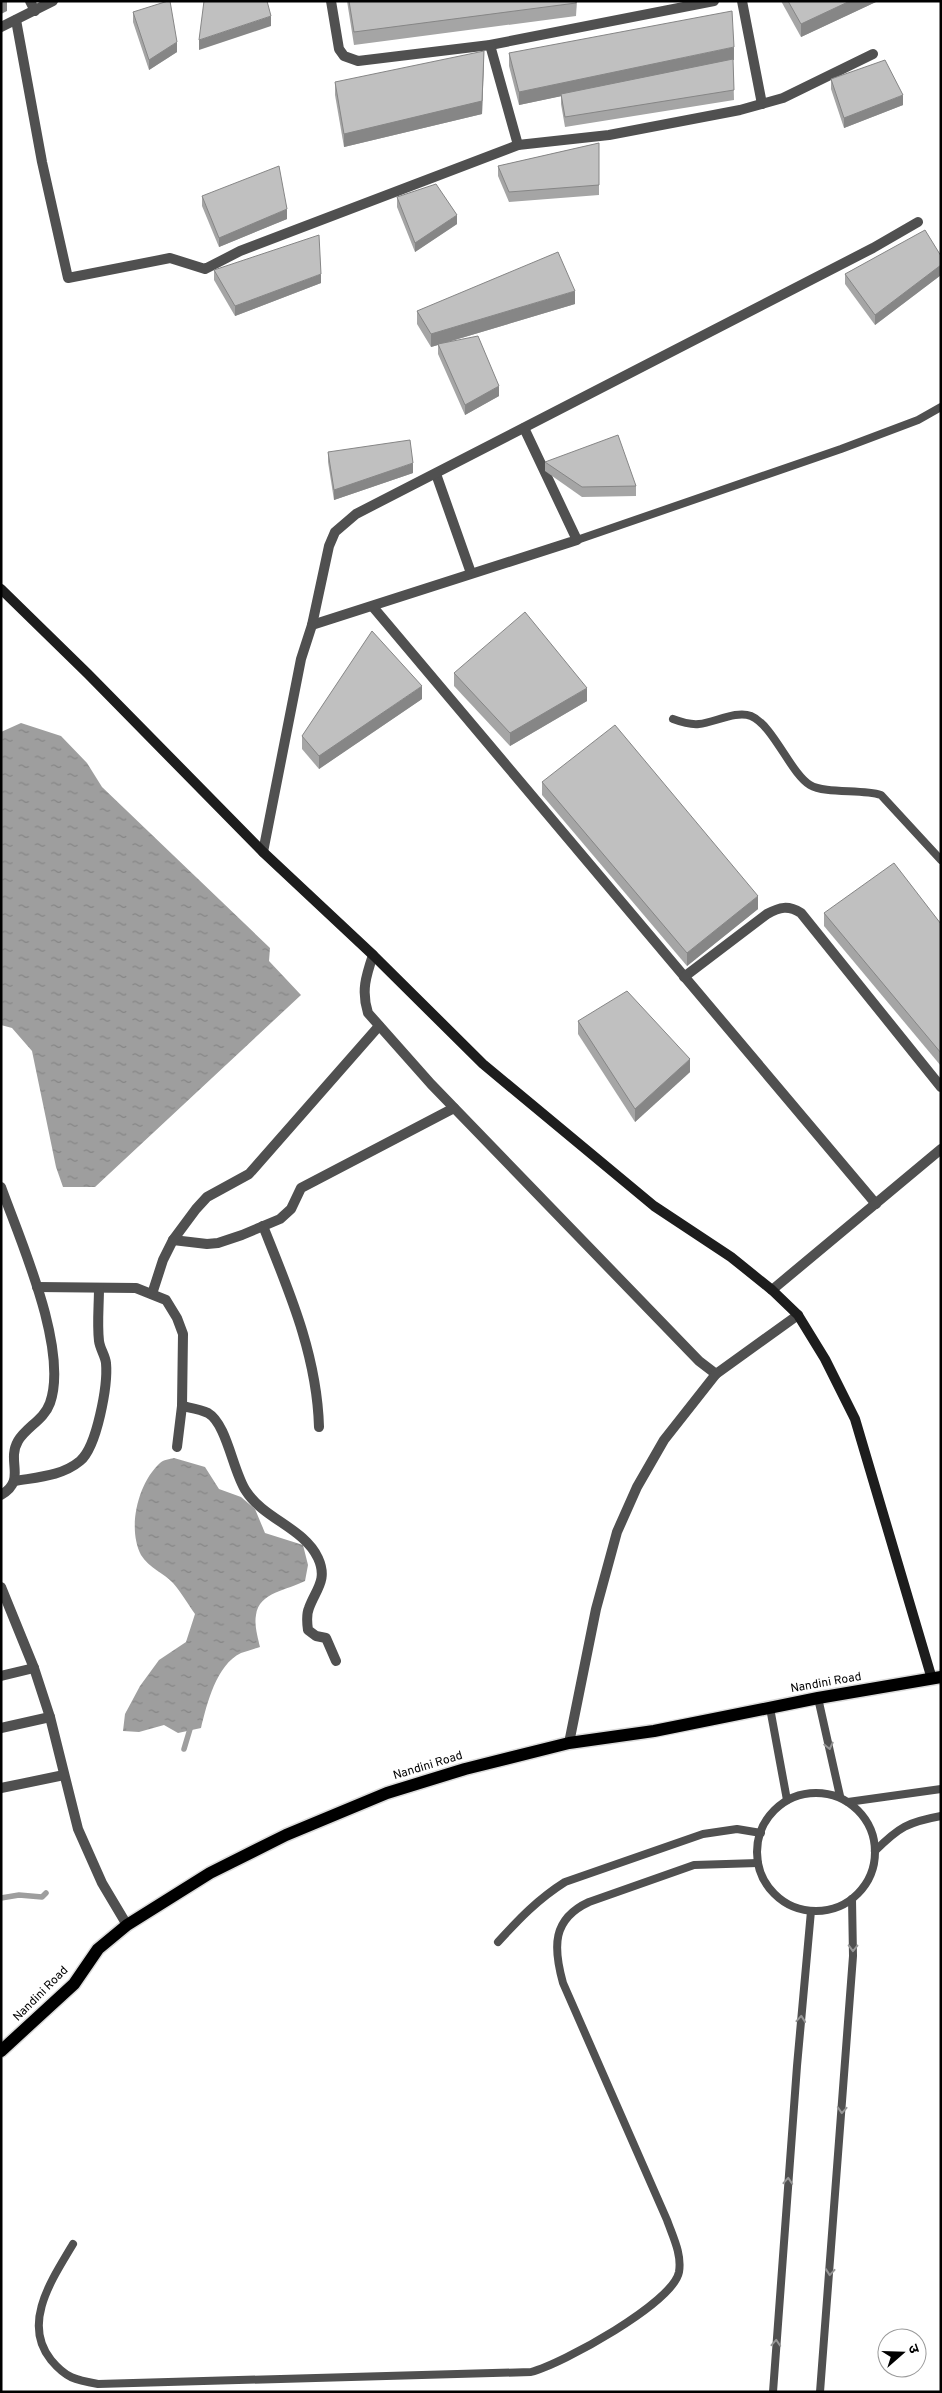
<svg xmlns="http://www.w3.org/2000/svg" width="942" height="2393" font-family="Overpass,'Noto Sans Devanagari',sans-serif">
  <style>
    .water { fill: url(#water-ripples) }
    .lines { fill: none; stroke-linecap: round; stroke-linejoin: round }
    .stream { stroke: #9e9e9e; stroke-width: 5.5 }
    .primary-casing { stroke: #dbdbdb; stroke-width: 15 }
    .service { stroke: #505050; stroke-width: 8 }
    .minor { stroke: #505050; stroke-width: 10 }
    .secondary { stroke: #1d1d1d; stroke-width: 10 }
    .primary { stroke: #000; stroke-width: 12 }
    .wall { fill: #a5a5a5 }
    .shaded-wall { fill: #868686 }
    .building { fill: #c0c0c0; stroke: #868686 }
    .oneway { stroke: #969696 }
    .labels { text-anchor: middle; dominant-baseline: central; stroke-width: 4.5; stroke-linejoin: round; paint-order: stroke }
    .street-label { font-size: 12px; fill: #000; stroke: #fff }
  </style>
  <defs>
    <pattern id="water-ripples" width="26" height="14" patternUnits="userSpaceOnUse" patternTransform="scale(1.25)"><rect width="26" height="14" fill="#9e9e9e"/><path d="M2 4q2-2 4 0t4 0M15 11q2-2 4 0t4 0" fill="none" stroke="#868686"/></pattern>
  </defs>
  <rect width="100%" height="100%" fill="#fff"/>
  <g class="water">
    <polygon points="21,723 61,736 87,763 102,787 270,948 269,961 301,995 95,1187 63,1187 56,1167 32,1051 12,1028 1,1025 1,732"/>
    <path d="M174 1458 205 1467 219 1489 241 1497 255 1509 265 1533 303 1545 308 1565 305 1581C288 1590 259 1592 256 1615 254 1625 258 1638 260 1647 253 1649 247 1651 241 1653 216 1665 207 1704 201 1728L178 1733 164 1725 139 1732 123 1731 125 1714 140 1686 159 1660 186 1642 195 1614C188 1604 181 1592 173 1583 164 1573 149 1568 141 1555 127 1528 138 1483 160 1463 163 1460 170 1459 174 1458Z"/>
  </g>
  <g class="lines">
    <g class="stream">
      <polyline points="184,1749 190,1729"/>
      <polyline points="1,1898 19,1895 42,1897 46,1893"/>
    </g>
    <g class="primary-casing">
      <polyline id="primary" points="1,2051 74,1984 98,1949 127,1925 210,1873 286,1835 387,1793 465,1769 569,1743 654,1731 818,1698 941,1677"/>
    </g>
    <g class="service">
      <polyline points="577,540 841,449 918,420 941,407"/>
      <path d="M673 719C681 722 690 725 699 724 714 723 736 710 751 716 773 725 791 774 810 785 825 794 862 789 881 795L941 860"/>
      <polyline points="818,1698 840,1796"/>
      <polyline points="770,1708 787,1800"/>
      <circle cx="816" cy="1852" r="59"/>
      <polyline points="848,1802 941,1789"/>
      <path d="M875 1851C899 1827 908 1822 941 1816"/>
      <path d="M498 1942C519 1919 538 1899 565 1882L703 1834 737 1829 761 1833"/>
      <path d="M73 2244C53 2278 21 2323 51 2360 66 2378 75 2380 98 2384L531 2372C562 2364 673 2303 679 2272 682 2254 673 2237 667 2220L563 1983C553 1947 552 1919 589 1902L694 1865 758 1863"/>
      <polyline points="773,2392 797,2066 811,1911"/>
      <polyline points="820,2392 853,1956 852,1899"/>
    </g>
    <g class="minor">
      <polyline points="30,1 35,11"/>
      <polyline points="331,1 339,49 344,56 358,61 490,45 714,1"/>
      <polyline points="742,1 762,104"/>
      <polyline points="16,20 42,162 68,278 170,258 205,269 240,251 518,145 609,135 740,110 783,98 873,54"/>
      <polyline points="1,27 53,1"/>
      <polyline points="490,45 518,145"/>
      <polyline points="436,474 471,573"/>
      <polyline points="373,607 876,1204"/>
      <polyline points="312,625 577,540 524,428"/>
      <polyline points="263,852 301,659 312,625 329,546 335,532 356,514 873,248 918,222"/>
      <path d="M373 955C366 976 361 991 368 1013L431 1084 699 1361 716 1374 798 1315"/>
      <path d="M684 977 767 914C780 907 788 905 801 913L941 1087"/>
      <path d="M1 1187C20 1240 69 1349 50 1403 44 1420 26 1427 18 1441 6 1462 27 1480 1 1495"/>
      <path d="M263 1226C289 1291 317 1355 319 1427"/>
      <polyline points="173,1240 207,1244 218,1243 242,1235 280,1219 291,1209 301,1188 454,1108"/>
      <polyline points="37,1287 136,1288 166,1300 177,1318 183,1334 182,1406 177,1447"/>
      <polyline points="772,1290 941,1149"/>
      <polyline points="152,1294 163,1260 173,1240 196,1209 207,1197 249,1174 379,1026"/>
      <path d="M182 1406C191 1408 200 1409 208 1413 227 1424 233 1472 246 1491 264 1519 304 1528 318 1558 328 1580 316 1589 309 1608 306 1615 307 1623 308 1630L316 1636 326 1638 336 1661"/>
      <path d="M15 1481C38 1477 62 1476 80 1461 97 1447 108 1385 106 1363 105 1355 100 1349 99 1341 97 1324 99 1305 99 1288"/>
      <polyline points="1,1587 34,1668 50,1717 78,1829 102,1883 127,1925"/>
      <polyline points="1,1676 34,1668"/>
      <polyline points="1,1728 50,1717"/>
      <polyline points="569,1743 596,1609 617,1532 637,1487 664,1440 716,1374"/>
      <polyline points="1,1788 64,1775"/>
    </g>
    <polyline class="secondary" points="1,589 88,674 263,852 373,955 483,1064 654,1206 731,1257 772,1290 798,1315 825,1359 855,1419 932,1679"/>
    <use href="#primary" class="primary"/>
  </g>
  <g class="wall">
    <polygon points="347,1 577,1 576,16 354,45"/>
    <polygon points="781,1 878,1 801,37"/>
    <polygon points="133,12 177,52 149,70 133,22"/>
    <polygon points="509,53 733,60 734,100 565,127 561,104 561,96 519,105 509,66"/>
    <polygon points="484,64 482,114 344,147 335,95 335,82"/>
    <polygon points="831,79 903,105 844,128 831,89"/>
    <polygon points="599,143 599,195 509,202 498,176 498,166"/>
    <polygon points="202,196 287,219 219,247 202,206"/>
    <polygon points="397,197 457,224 415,252 397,207"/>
    <polygon points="941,256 941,275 875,325 845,284 845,274"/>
    <polygon points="214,270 321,283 235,316 214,280"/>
    <polygon points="575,304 448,342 499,396 465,415 438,354 438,345 431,347 417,324 417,311"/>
    <polygon points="328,452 413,473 334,500 328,462"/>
    <polygon points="545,462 636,486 636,496 582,497 545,471"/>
    <polygon points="454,673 587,701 510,746 454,686"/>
    <polygon points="422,699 319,769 302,749 302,736"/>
    <polygon points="542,782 758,909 687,966 542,795"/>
    <polygon points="824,913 941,924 941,1066 824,926"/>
    <polygon points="578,1021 690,1072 635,1122 578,1034"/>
  </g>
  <g class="shaded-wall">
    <polygon points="1,1 7,1 7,11 1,14"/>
    <polygon points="850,1 878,1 801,37 801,24"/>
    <polygon points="271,16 271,26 199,50 199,40"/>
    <polygon points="177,42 177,52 149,70 149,60"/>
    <polygon points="734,47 734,60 519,105 519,92"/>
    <polygon points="484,51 482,114 344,147 344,134"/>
    <polygon points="903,95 903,105 844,128 844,118"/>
    <polygon points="287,209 287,219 219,247 219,238"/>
    <polygon points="457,215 457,224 415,252 415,243"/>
    <polygon points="941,265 941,275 875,325 875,315"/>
    <polygon points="321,274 321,283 235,316 235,306"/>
    <polygon points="575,291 575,304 431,347 431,334"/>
    <polygon points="499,386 499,396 465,415 465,405"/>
    <polygon points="413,463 413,473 334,500 334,490"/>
    <polygon points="422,686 422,699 319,769 319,756"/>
    <polygon points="587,688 587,701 510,746 510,733"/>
    <polygon points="758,896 758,909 687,966 687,953"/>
    <polygon points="690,1059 690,1072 635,1122 635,1109"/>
  </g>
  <g class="building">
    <polygon points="168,1 170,1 177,42 149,60 133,12"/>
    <polygon points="204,1 267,1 271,16 199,40"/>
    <polygon points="349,1 576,1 576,3 354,32"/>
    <polygon points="788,1 850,1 801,24"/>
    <polygon points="732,11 734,47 519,92 509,53"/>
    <polygon points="484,51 482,101 344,134 335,82"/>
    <polygon points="733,59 734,90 565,117 561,94"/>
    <polygon points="885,60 903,95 844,118 831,79"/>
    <polygon points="599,143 599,185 509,192 498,166"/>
    <polygon points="279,166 287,209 219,238 202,196"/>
    <polygon points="436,184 457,215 415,243 397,197"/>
    <polygon points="925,230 941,256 941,265 875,315 845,274"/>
    <polygon points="319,235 321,274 235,306 214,270"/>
    <polygon points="558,252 575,291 431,334 417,311"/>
    <polygon points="478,336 499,386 465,405 438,344"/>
    <polygon points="618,435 636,486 582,487 545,462"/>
    <polygon points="410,440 413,463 334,490 328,452"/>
    <polygon points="525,612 587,688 510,733 454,673"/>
    <polygon points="372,631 422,686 319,756 302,736"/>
    <polygon points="615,725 758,896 687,953 542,782"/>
    <polygon points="894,863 941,924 941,1053 824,913"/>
    <polygon points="627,991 690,1059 635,1109 578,1021"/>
  </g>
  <defs><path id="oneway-chevron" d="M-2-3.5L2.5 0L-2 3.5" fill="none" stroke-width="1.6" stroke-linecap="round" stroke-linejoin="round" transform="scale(1.25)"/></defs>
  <g class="oneway">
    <use href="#oneway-chevron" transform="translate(829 1746) rotate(77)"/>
    <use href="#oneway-chevron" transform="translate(853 1948) rotate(91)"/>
    <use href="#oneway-chevron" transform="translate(801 2019) rotate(-85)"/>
    <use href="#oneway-chevron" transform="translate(842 2110) rotate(94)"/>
    <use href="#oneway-chevron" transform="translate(788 2181) rotate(-86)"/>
    <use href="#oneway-chevron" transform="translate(830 2272) rotate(95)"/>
    <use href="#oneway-chevron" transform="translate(776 2343) rotate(-86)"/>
  </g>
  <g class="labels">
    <g class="street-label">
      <text transform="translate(826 1683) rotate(-10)">Nandini Road</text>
      <text transform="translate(428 1766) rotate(-17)">Nandini Road</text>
      <text transform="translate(41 1994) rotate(-45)">Nandini Road</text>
    </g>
  </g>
  <rect width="942" height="2393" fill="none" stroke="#000000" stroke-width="5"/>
  <g transform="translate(902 2353) rotate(70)"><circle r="24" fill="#ffffff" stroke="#999999"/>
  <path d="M0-4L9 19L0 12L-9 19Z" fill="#000000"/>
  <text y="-8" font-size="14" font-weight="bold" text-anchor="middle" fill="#000000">उ</text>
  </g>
</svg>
